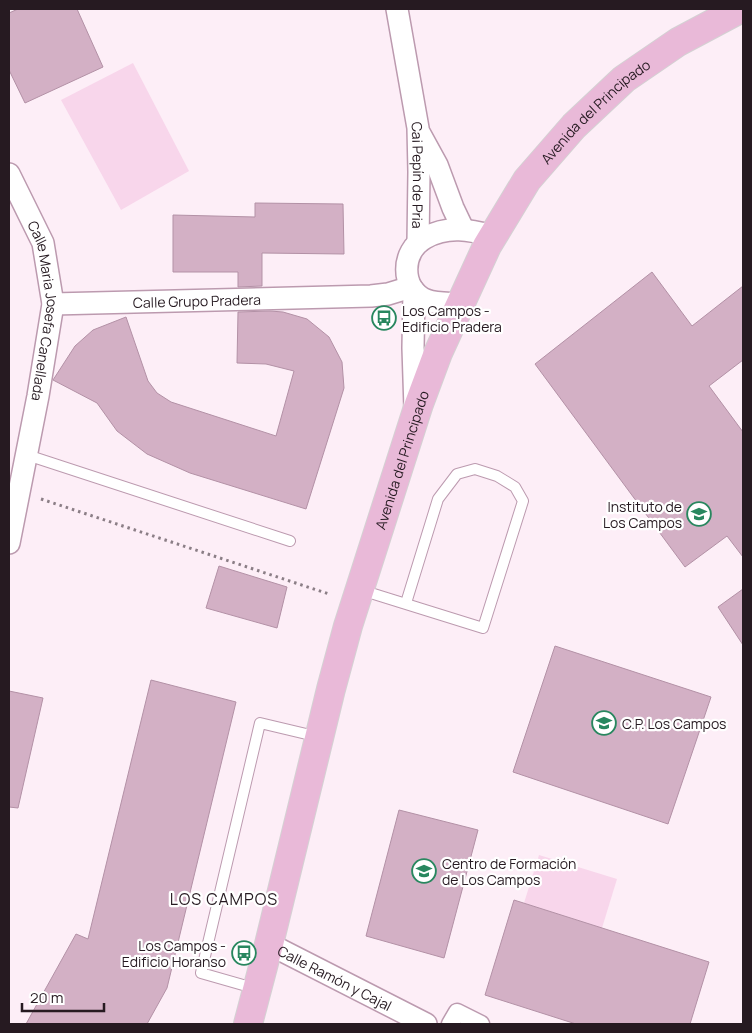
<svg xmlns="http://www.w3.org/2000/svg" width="752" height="1033" font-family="Manrope,sans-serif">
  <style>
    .green { fill: #f8d6eb }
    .building { fill: #d3b0c5; stroke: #b391a6 }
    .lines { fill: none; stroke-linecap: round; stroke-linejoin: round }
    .service-casing { stroke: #bc9aaf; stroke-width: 12 }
    .pedestrian-casing { stroke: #bc9aaf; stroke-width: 19 }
    .minor-casing { stroke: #bc9aaf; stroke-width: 24 }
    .primary-casing { stroke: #d4d1d3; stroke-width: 30 }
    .path { stroke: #8b7e86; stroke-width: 3; stroke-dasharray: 2.5 4; stroke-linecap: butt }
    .service { stroke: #fff; stroke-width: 10 }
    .pedestrian { stroke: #fff; stroke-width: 16 }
    .minor { stroke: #fff; stroke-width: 21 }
    .primary { stroke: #e9b9d8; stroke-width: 28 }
    .labels { text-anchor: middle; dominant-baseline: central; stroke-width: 4.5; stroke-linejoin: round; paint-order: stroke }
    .street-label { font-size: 14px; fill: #261a21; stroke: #fff }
    .poi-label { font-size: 14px; fill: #261a21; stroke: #fff; text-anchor: start }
    .quarter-label { font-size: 16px; letter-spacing: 1px; fill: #261a21; stroke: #fff }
  </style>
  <rect width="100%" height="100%" fill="#fdeef7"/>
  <g class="green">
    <polygon points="133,63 189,171 121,210 61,100"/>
    <polygon points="539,855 617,879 602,928 524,903"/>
  </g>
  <g class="building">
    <polygon points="18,9 77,9 103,67 25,103 9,70 9,13"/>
    <polygon points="255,203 343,204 344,254 262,253 262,286 238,287 238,272 173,272 173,215 255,217"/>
    <polygon points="652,272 692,326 743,286 743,360 709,386 743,432 743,557 727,536 685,567 535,364"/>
    <polygon points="270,311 283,312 307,319 329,337 342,362 344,388 306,509 190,473 147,454 117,431 97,403 53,380 75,346 93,330 126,317 148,381 157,393 171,402 276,436 294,371 266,364 237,363 238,312"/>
    <polygon points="219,566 287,587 277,628 206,608"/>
    <polygon points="743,589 743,645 718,607"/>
    <polygon points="555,646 711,697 668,824 513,772"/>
    <polygon points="151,680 236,702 167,988 147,1024 26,1024 76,934 88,939"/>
    <polygon points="9,691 43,698 18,808 9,807"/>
    <polygon points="399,810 478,830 444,958 366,936"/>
    <polygon points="514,900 709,962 690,1024 576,1024 485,995"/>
  </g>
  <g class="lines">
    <g class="service-casing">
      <g id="service">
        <polyline points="27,455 290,541"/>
        <polyline points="361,590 483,628 523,501 515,487 497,476 475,469 457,474 438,499 406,603"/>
        <polyline points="257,989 201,973 260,723 319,737"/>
      </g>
    </g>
    <g class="pedestrian-casing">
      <polyline id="pedestrian" points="450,1024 457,1012 481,1024"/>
    </g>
    <g class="minor-casing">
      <g id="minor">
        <path id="s1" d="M397 9 418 128 419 172 418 243"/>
        <polyline points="420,134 437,165 453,208 463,229"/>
        <path id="s2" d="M9 174 43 243 53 304 38 396 9 543"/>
        <polyline points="414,291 413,348 415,409"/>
        <path id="s3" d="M53 304 371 296 388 294 411 287"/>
        <path d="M461 304C450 303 436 304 426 300 400 288 401 251 425 238 448 225 470 230 494 236"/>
        <path id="s4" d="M269 944 426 1024"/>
      </g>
    </g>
    <g class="primary-casing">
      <g id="primary">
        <path id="s5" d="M248 1024 269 944 331 689 348 626 419 404 438 353 487 246 527 180 574 126 624 79 678 42 740 9"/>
      </g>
    </g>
    <polyline class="path" points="41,499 329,594"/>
    <use href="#service" class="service"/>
    <use href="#pedestrian" class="pedestrian"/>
    <use href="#minor" class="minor"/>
    <use href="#primary" class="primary"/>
  </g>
  <defs>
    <g id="bus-ring" transform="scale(1.25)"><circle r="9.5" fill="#fff" stroke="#28875f" stroke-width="1.5"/><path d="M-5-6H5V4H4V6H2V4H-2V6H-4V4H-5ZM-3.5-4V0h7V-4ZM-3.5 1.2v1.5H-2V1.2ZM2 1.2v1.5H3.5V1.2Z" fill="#28875f"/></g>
    <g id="school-ring" transform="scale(1.25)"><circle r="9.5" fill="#fff" stroke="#28875f" stroke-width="1.5"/><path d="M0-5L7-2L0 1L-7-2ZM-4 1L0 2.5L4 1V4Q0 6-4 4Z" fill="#28875f"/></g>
  </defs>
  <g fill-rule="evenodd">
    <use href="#bus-ring" x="384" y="318"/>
    <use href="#school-ring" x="699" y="514"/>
    <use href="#school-ring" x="604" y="723"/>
    <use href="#school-ring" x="424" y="871"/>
    <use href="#bus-ring" x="244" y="953"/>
  </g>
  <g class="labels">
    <g class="street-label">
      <text stroke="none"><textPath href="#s5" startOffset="990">Avenida del Principado</textPath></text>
      <text stroke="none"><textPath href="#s1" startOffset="168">Cai Pepín de Pria</textPath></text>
      <text stroke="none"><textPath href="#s3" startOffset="144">Calle Grupo Pradera</textPath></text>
      <text stroke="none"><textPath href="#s2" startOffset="145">Calle Maria Josefa Canellada</textPath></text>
      <text stroke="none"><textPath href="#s5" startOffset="585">Avenida del Principado</textPath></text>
      <text stroke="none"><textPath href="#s4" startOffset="74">Calle Ramón y Cajal</textPath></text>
    </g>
    <g class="poi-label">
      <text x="402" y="310">Los Campos -<tspan x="402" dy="16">Edificio Pradera</tspan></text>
      <text x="682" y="506" text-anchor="end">Instituto de<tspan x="682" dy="16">Los Campos</tspan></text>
      <text x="622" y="723">C.P. Los Campos</text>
      <text x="442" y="863">Centro de Formación<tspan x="442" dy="16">de Los Campos</tspan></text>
      <text x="226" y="945" text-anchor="end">Los Campos -<tspan x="226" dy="16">Edificio Horanso</tspan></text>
    </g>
    <g class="quarter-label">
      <text x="224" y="899">LOS CAMPOS</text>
    </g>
  </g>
  <rect width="752" height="1033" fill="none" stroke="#261a21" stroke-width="20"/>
  <path d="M22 1003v8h82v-8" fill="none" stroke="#261a21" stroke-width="2.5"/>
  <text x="30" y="1003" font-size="15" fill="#261a21" stroke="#ffffff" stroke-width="4" paint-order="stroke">20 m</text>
</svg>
